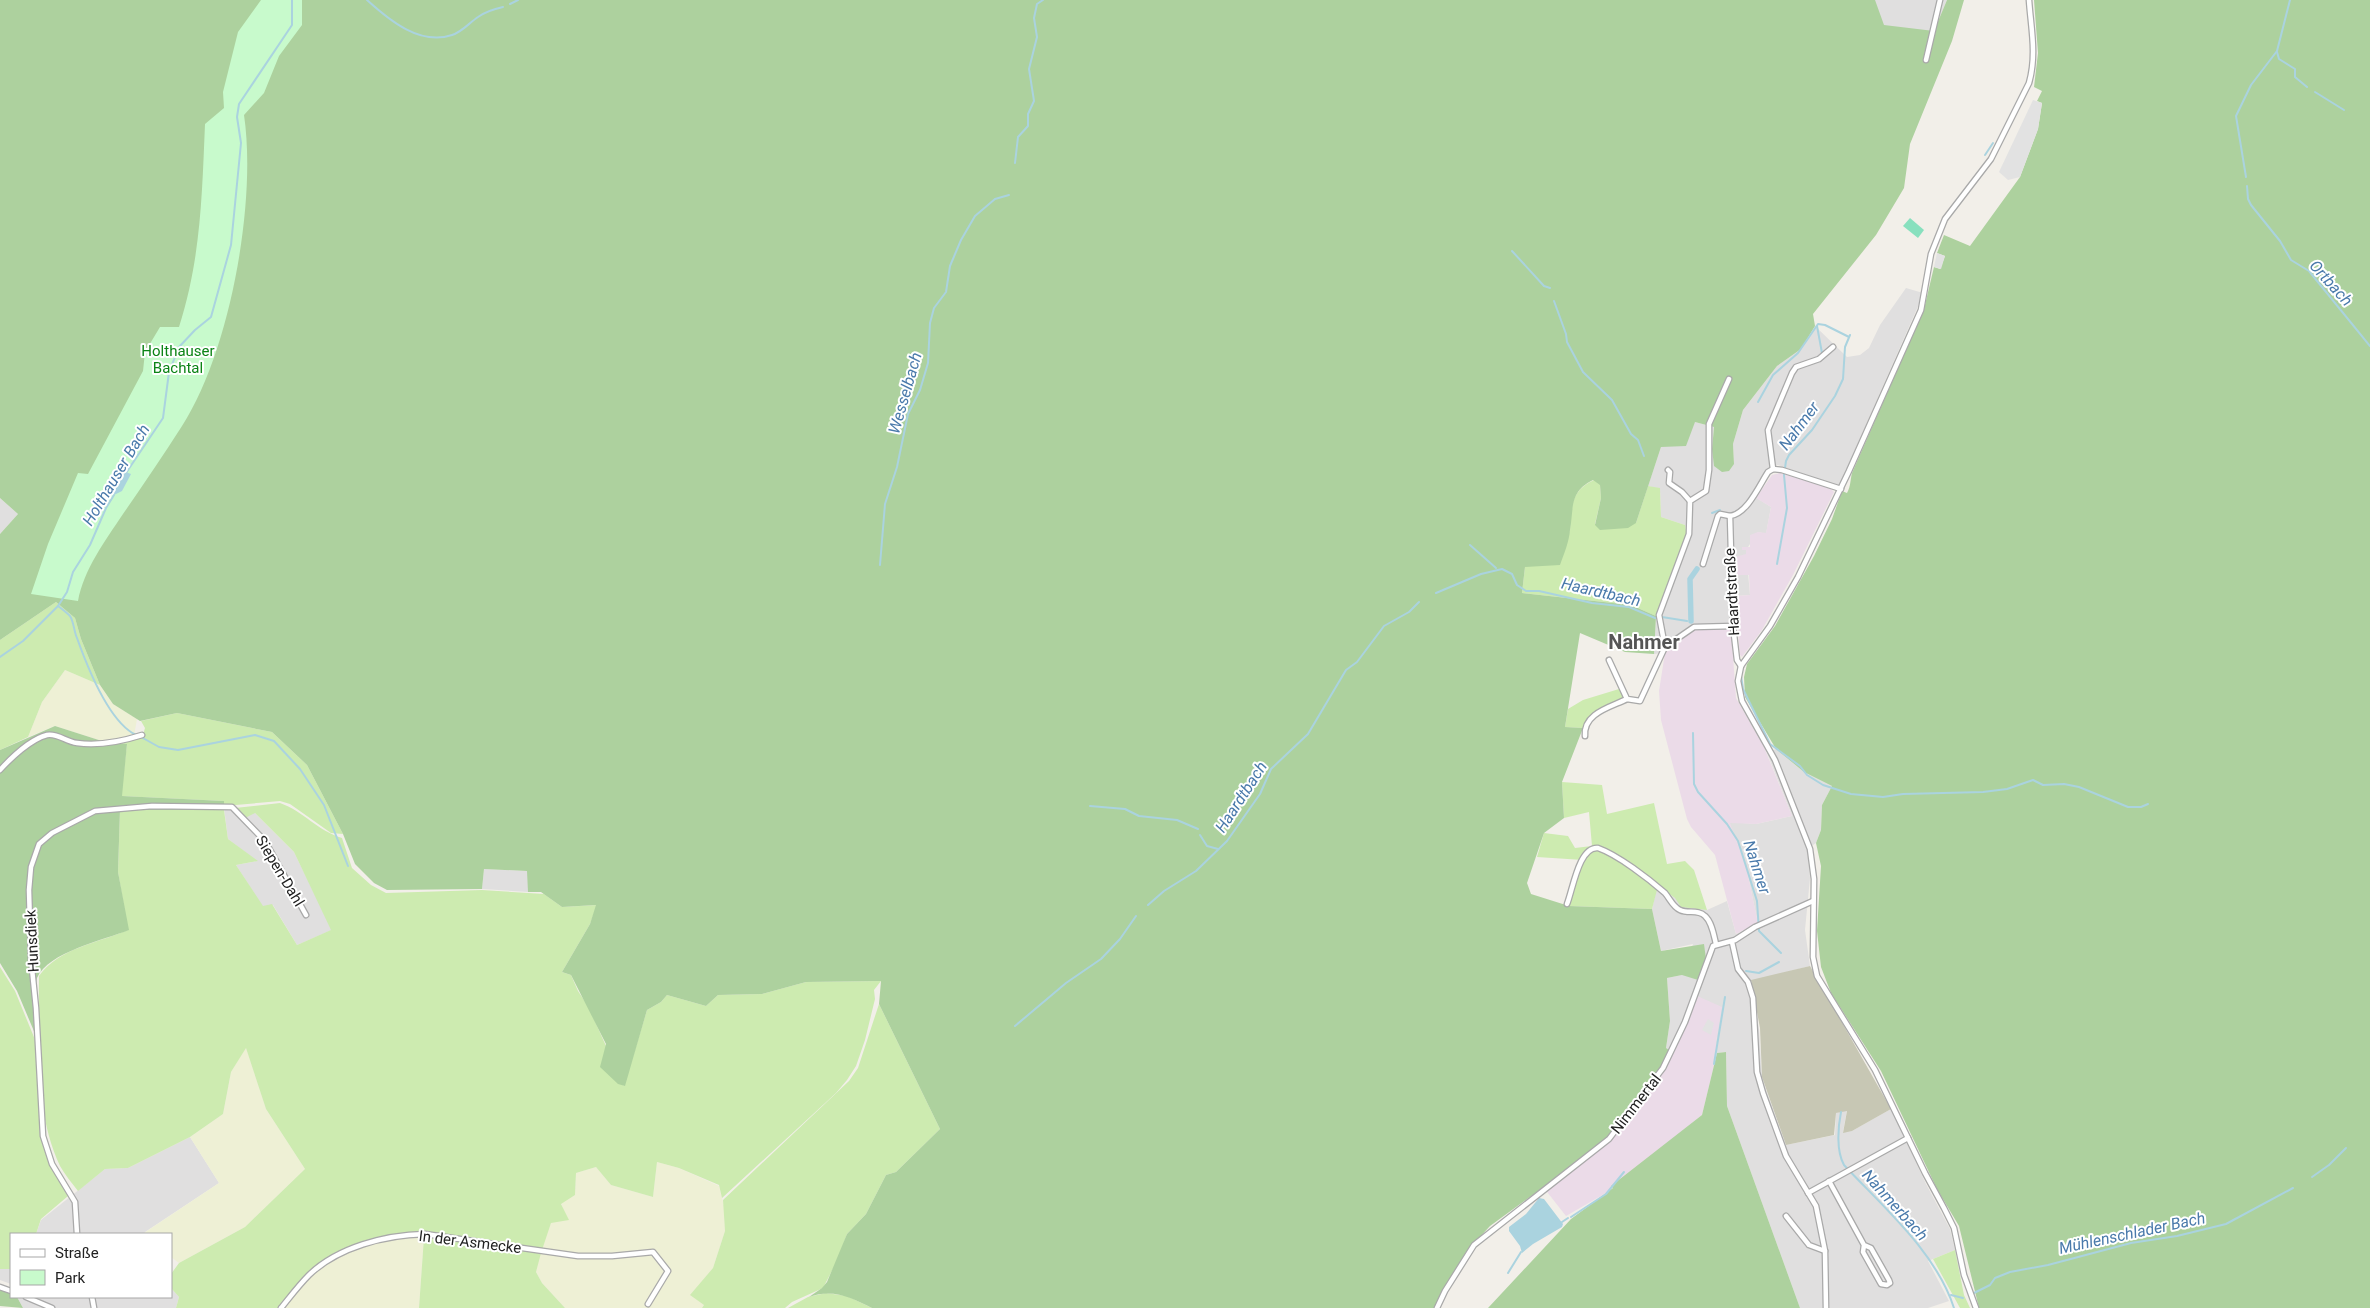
<svg xmlns="http://www.w3.org/2000/svg" width="2370" height="1308" font-family="Roboto,sans-serif">
  <style>
    .residential { fill: #e0dfdf }
    .industrial { fill: #ebdbe8 }
    .construction { fill: #c7c7b4 }
    .farmland { fill: #eef0d5 }
    .grass { fill: #cdebb0 }
    .forest { fill: #add19e }
    .park { fill: #c8facc }
    .pitch { fill: #88e0be }
    .parking { fill: #e2e2e2 }
    .water { fill: #aad3df }
    .lines { fill: none; stroke-linecap: round; stroke-linejoin: round }
    .stream { stroke: #aad3df; stroke-width: 2 }
    .canal { stroke: #aad3df; stroke-width: 5.5 }
    .street-casing { stroke: #a9a9a9; stroke-width: 7 }
    .street { stroke: #fff; stroke-width: 4.5 }
    .labels { text-anchor: middle; dominant-baseline: central; stroke-width: 4; stroke-linejoin: round; paint-order: stroke }
    .park-label { font-size: 15px; fill: #0c8416; stroke: #fff }
    .street-label { font-size: 15px; fill: #222; stroke: #fff }
    .water-label { font-size: 16px; font-style: italic; fill: #4a7aab; stroke: #fff }
    .district-label { font-size: 20px; font-weight: bold; fill: #555; stroke: #fff }
  </style>
  <rect width="100%" height="100%" fill="#f2efe9"/>
  <g class="residential">
    <polygon points="1861,0 1947,0 1934,31 1785,66"/>
    <polygon points="1906,288 1923,293 1923,295 1839,486 1778,465 1769,467 1752,495 1771,507 1766,534 1758,532 1746,550 1750,595 1736,596 1738,629 1691,630 1665,653 1654,654 1656,616 1687,535 1685,525 1661,517 1660,489 1648,486 1661,447 1695,422 1714,427 1712,449 1734,464 1733,444 1743,410 1777,366 1801,349 1815,326 1847,357 1860,355 1869,348 1880,325"/>
    <polygon points="0,498 18,514 0,534"/>
    <polygon points="1776,749 1804,772 1832,786 1822,805 1821,830 1816,843 1807,849 1810,878 1805,930 1810,966 1751,981 1759,1029 1762,1078 1786,1145 1835,1135 1836,1113 1847,1110 1843,1132 1852,1131 1891,1109 1926,1184 1950,1229 1955,1250 1928,1261 1949,1301 1928,1308 1800,1308 1727,1106 1726,1052 1717,1053 1716,1042 1720,1011 1672,1052 1666,1048 1670,1021 1667,978 1682,975 1693,944 1661,951 1652,909 1657,886 1675,898 1707,910 1727,901 1736,934 1758,924 1746,866 1729,822 1756,824 1792,816 1767,753"/>
    <polygon points="224,808 255,813 294,852 332,930 297,945 273,905 263,907 236,865 257,861 228,839"/>
    <polygon points="484,869 528,871 528,892 482,889"/>
    <polygon points="190,1137 219,1183 145,1232 146,1234 36,1234 41,1220 105,1169 128,1168"/>
    <polygon points="0,1269 11,1269 11,1284 0,1280"/>
    <polygon points="171,1288 179,1297 176,1308 23,1308 17,1297 171,1297"/>
  </g>
  <g class="industrial">
    <polygon points="1780,473 1830,488 1834,492 1793,575 1762,630 1742,657 1740,655 1739,645 1736,596 1750,595 1749,575 1736,575 1735,557 1746,554 1746,550 1742,550 1742,547 1750,547 1750,535 1758,532 1766,533 1771,507 1756,498 1772,475"/>
    <polygon points="1731,629 1736,698 1764,747 1792,816 1756,824 1730,823 1746,866 1758,923 1736,934 1715,855 1691,827 1687,819 1661,720 1659,691 1665,653 1691,630"/>
    <polygon points="1695,995 1722,1007 1716,1042 1717,1053 1702,1115 1606,1193 1566,1216 1544,1188 1609,1139 1667,1063"/>
  </g>
  <polygon class="construction" points="1810,966 1891,1109 1852,1131 1843,1133 1847,1111 1836,1113 1834,1135 1786,1145 1762,1077 1760,1028 1751,980"/>
  <g class="farmland">
    <polygon points="65,670 100,685 113,704 137,719 134,736 105,742 55,726 28,737 42,702"/>
    <polygon points="246,1047 266,1109 305,1169 245,1227 179,1263 171,1257 171,1234 144,1233 219,1183 190,1137 223,1114 231,1072"/>
    <polygon points="657,1162 679,1168 719,1186 724,1206 725,1231 713,1268 691,1295 704,1305 702,1308 565,1308 542,1283 536,1272 538,1256 551,1223 564,1211 561,1203 575,1195 576,1173 596,1167 611,1185 653,1197"/>
    <polygon points="408,1236 424,1237 419,1308 283,1308 323,1263 366,1243"/>
  </g>
  <g class="grass">
    <path d="M1594 480 1600 484 1601 498 1595 524 1636 523 1648 486 1660 488 1661 517 1685 525 1687 535 1656 616 1631 605 1522 593 1525 567 1570 531C1571 508 1570 491 1594 480Z"/>
    <polygon points="56,602 75,618 81,639 100,685 65,670 42,702 28,737 0,750 0,640"/>
    <path d="M1619 689 1624 698C1606 705 1592 711 1583 728L1565 727 1568 709 1583 700Z"/>
    <polygon points="177,713 272,732 307,765 343,834 331,833 290,804 280,801 224,806 224,801 121,796 127,744 113,743 143,735 145,728 141,721"/>
    <polygon points="1562,782 1602,785 1607,814 1654,803 1667,864 1685,861 1694,870 1707,910 1681,907 1675,898 1658,886 1652,909 1569,906 1583,860 1537,857 1544,833 1568,836 1575,848 1592,846 1589,812 1564,818"/>
    <path d="M280 803C303 811 318 831 342 838L352 868 371 885 386 893 482 890 544 894 562 907 597 905 590 924 562 972 571 975 578 991 588 1006 624 1086 647 1010 661 1002 667 995 706 1006 718 995 762 994 806 982 881 981 874 990 875 999 865 1040 856 1066 847 1080 836 1093 722 1198 719 1185 679 1168 657 1162 653 1197 611 1185 596 1167 576 1173 575 1195 561 1204 569 1220 551 1223 542 1250 461 1237 423 1233 393 1235 336 1252 323 1261 307 1275 279 1308H176L179 1297 171 1288V1274L179 1263 245 1227 305 1169 266 1109 246 1048 231 1072 223 1114 190 1137 128 1168 105 1169 78 1191C72 1183 65 1175 60 1166 33 1108 39 1039 39 976 59 948 98 943 128 930L118 872 120 810H224L228 839 258 861 236 865 263 906 272 904 297 945 331 930 294 852 255 813 245 818 235 808Z"/>
    <polygon points="0,967 15,991 36,1042 40,1135 48,1161 68,1196 41,1219 36,1234 11,1234 11,1269 0,1269"/>
    <polygon points="879,1004 940,1129 896,1172 886,1175 866,1214 847,1234 838,1259 823,1288 792,1302 785,1308 702,1308 704,1305 690,1295 713,1268 725,1231 723,1200 849,1081 858,1068"/>
    <polygon points="424,1237 541,1253 536,1272 542,1283 565,1308 419,1308"/>
    <polygon points="1955,1250 1964,1295 1970,1308 1960,1308 1933,1259"/>
    <polygon points="826,1293 847,1296 872,1308 788,1308 808,1297"/>
  </g>
  <g class="forest">
    <path d="M0 0H1875L1884 25 1934 31 1947 0H1964L1952 41 1910 144 1904 188 1876 235 1813 314 1815 326 1801 349 1777 366 1743 410 1733 444 1734 464 1729 471 1722 472 1714 466 1712 449 1714 427 1695 422 1686 446 1661 447 1636 523 1628 528 1600 530 1595 525 1601 498 1600 485 1593 480C1569 492 1574 507 1570 530 1569 542 1564 554 1560 565L1525 567 1522 593 1631 605 1656 616 1654 654 1625 652 1580 633 1565 727 1583 728 1562 782 1564 818 1544 833 1527 883 1531 894 1569 906 1652 909 1661 951 1704 944 1706 959 1698 980 1682 975 1667 978 1670 1021 1666 1048 1672 1052 1667 1063 1609 1139 1490 1226 1466 1252 1444 1290 1436 1308H872C852 1298 833 1288 809 1297L822 1288 827 1282 847 1234 866 1214 886 1175 896 1172 940 1129 879 1004 881 981 806 982 762 994 718 995 706 1006 667 995 661 1002 647 1010 625 1086 618 1084 600 1067 606 1044 571 975 562 972 590 924 596 905 562 907 541 892H528L527 871 484 869 482 889 387 890 374 883 355 864 343 834 307 765 272 732 177 713 140 721 113 704 100 685 81 639 75 618 56 602 0 640V534L18 514 0 498Z"/>
    <path d="M2034 0H2370V1308H1979L1959 1226 1937 1189 1881 1071 1831 993 1821 967 1817 931 1821 866 1816 843 1821 830 1822 805 1832 786 1804 772 1776 749 1745 697 1744 677 1747 664 1775 626 1814 556 1832 519 1842 491 1847 493C1851 485 1850 481 1852 473L1924 309 1934 267 1940 269 1945 256 1937 253 1944 235 1970 246 2020 177 2038 129 2042 103 2037 101 2042 91 2034 87 2038 53Z"/>
    <path d="M55 726 105 742 127 744 122 796 224 801V810H120L118 872 129 930C104 940 48 952 37 978 34 988 36 1024 36 1036L17 991 0 963V750Z"/>
    <polygon points="1726,1052 1727,1106 1800,1308 1488,1308 1571,1219 1613,1188 1611,1186 1702,1115 1717,1053"/>
    <polygon points="0,1290 11,1294 11,1297 17,1297 23,1308 0,1306"/>
  </g>
  <path class="park" d="M261 0H302V25L279 56 264 93 244 115C257 201 230 352 182 426 163 456 143 485 123 514 105 541 84 569 78 601L31 594 48 544 78 473 88 474 143 371 145 352 160 327H179C201 258 202 195 205 124L224 108 223 92 238 32Z"/>
  <polygon class="pitch" points="1910,218 1924,230 1918,238 1903,226"/>
  <g class="parking">
    <polygon points="2033,100 2042,103 2038,129 2020,177 2008,180 1999,172"/>
    <polygon points="1937,253 1945,256 1941,269 1934,267"/>
    <polygon points="1708,1019 1714,1023 1711,1035 1702,1030"/>
  </g>
  <g class="water">
    <polygon points="123,471 131,474 122,491 114,495 112,493"/>
    <polygon points="1539,1198 1544,1199 1563,1224 1562,1227 1533,1244 1522,1253 1520,1246 1509,1231 1509,1227 1526,1214"/>
  </g>
  <g class="lines">
    <g class="stream">
      <path d="M367 0C389 20 420 46 452 35 462 32 469 23 478 17 485 12 494 9 503 7"/>
      <polyline points="510,4 518,0"/>
      <polyline points="2277,52 2279,59 2295,69 2295,77 2307,87"/>
      <polyline points="2315,92 2344,110"/>
      <polyline points="1985,155 1993,143"/>
      <polyline points="1015,163 1018,137 1028,126 1028,114 1034,101 1029,69 1037,37 1034,18 1037,4 1043,0"/>
      <polyline points="2246,177 2236,116 2251,85 2277,51 2290,0"/>
      <polyline points="2247,186 2248,199 2251,205 2280,241 2291,260 2309,271 2370,346"/>
      <polyline points="1512,251 1544,286 1550,288"/>
      <polyline points="1554,301 1566,334 1567,342 1583,372 1612,400 1631,434 1638,440 1644,456"/>
      <polyline points="1817,326 1822,353"/>
      <polyline points="1758,402 1773,375 1798,353 1818,324 1825,325 1849,337"/>
      <polyline points="126,473 163,418 169,372 179,347 195,330 211,317 231,245 241,143 237,117 239,104 292,25 292,0"/>
      <path d="M114 495 106 508 90 545 73 572 67 592 58 606C62 609 67 613 70 616 74 622 74 632 77 638 87 666 109 722 136 735"/>
      <polyline points="1712,513 1720,510"/>
      <polyline points="1470,545 1496,568"/>
      <polyline points="1777,564 1787,508 1784,475 1786,461 1789,455 1812,430 1835,396 1843,379 1845,347 1850,335"/>
      <polyline points="880,565 885,504 897,467 908,414 920,390 928,363 930,323 934,308 946,292 950,266 961,240 975,216 995,199 1009,195"/>
      <polyline points="1436,593 1481,574 1502,569 1512,574 1517,585 1526,591 1539,591 1592,603 1629,607 1655,618"/>
      <polyline points="1662,617 1687,621"/>
      <polyline points="0,657 23,641 58,606"/>
      <polyline points="1741,676 1743,689 1770,744 1800,766 1807,775 1823,785 1851,794 1883,797 1903,794 1983,792 2007,789 2033,780 2043,785 2064,784 2079,787 2128,807 2141,807 2148,804"/>
      <polyline points="1693,733 1694,784 1698,792 1727,824 1738,841 1757,901 1759,931 1781,953"/>
      <polyline points="141,737 159,747 178,750 255,735 274,741 300,769 324,805 348,866"/>
      <polyline points="1090,806 1125,809 1139,816 1177,820 1198,829"/>
      <polyline points="1200,835 1207,846 1218,849"/>
      <polyline points="1148,905 1164,891 1196,871 1227,841 1260,794 1271,769 1308,734 1346,670 1357,662 1384,626 1409,612 1419,602"/>
      <polyline points="1746,971 1759,973 1779,962"/>
      <polyline points="1015,1026 1066,983 1101,959 1120,939 1136,916"/>
      <polyline points="1714,1064 1725,997"/>
      <path d="M1841 1112C1838 1127 1836 1151 1844 1165 1883 1207 1936 1252 1954 1308"/>
      <polyline points="2312,1177 2329,1165 2346,1148"/>
      <polyline points="1571,1217 1606,1194 1624,1172"/>
      <polyline points="1562,1222 1568,1218"/>
      <polyline points="1508,1273 1521,1252"/>
      <polyline points="1974,1293 1990,1285 1995,1278 2010,1272 2048,1265 2131,1243 2177,1236 2226,1224 2293,1188"/>
      <polyline points="1951,1295 1963,1298"/>
    </g>
    <polyline class="canal" points="1691,621 1690,579 1697,569"/>
    <g class="street-casing">
      <g id="street">
        <polyline points="1926,60 1940,0"/>
        <polyline points="1773,469 1768,430 1792,373 1796,367 1819,359 1833,347"/>
        <polyline points="1668,470 1670,472 1669,483 1682,492 1690,501"/>
        <polyline points="1703,564 1718,516 1720,514 1730,516"/>
        <polyline points="1665,647 1659,615 1689,534 1690,501 1706,491 1709,470 1709,424 1729,379"/>
        <polyline points="1609,660 1627,699 1640,701 1665,647 1694,627 1733,626"/>
        <path d="M1741 666 1737 660 1733 626 1730 516C1747 514 1759 486 1768 472L1773 469 1782 470 1841 489"/>
        <path d="M1585 736C1583 713 1611 707 1627 699"/>
        <path d="M0 770C11 758 31 739 47 735 58 733 66 742 77 743 97 746 123 741 142 735"/>
        <path d="M1567 904C1573 889 1579 846 1598 848 1618 855 1649 879 1665 893 1670 899 1673 907 1680 910 1688 914 1698 909 1705 916 1712 922 1714 936 1716 944"/>
        <polyline points="1732,942 1738,969 1748,982 1753,998 1757,1072 1763,1093 1786,1156 1816,1206 1825,1251 1826,1308"/>
        <polyline points="1829,1181 1864,1245 1863,1252 1881,1284 1887,1285 1890,1283 1889,1280 1871,1248 1864,1245"/>
        <polyline points="1808,1193 1908,1138"/>
        <polyline points="1786,1216 1809,1245 1825,1251"/>
        <polyline points="77,1234 75,1202 52,1164 43,1136 36,1008 31,959 29,890 31,867 39,844 52,833 95,811 152,806 232,807 265,841 306,915"/>
        <polyline points="0,1287 11,1291"/>
        <polyline points="26,1297 52,1308"/>
        <polyline points="92,1297 94,1308"/>
        <path d="M281 1308C290 1297 299 1285 309 1275 338 1247 385 1235 425 1234L578 1256H612L653 1252 668 1271 648 1304"/>
        <polyline points="1437,1308 1445,1291 1474,1245 1609,1139 1663,1068 1685,1022 1713,946 1735,940 1755,927 1813,901"/>
        <path d="M1976 1308 1964 1275 1954 1228 1944 1208 1925 1173 1875 1070 1817 976 1813 957 1814 879 1810 849 1775 760 1742 701 1738 681 1741 666 1770 626 1798 577 1849 471 1921 310 1931 254 1945 219 1991 159 2029 83C2037 54 2031 29 2029 0"/>
      </g>
    </g>
    <use href="#street" class="street"/>
  </g>
  <g class="labels">
    <g class="park-label">
      <text x="178" y="351">Holthauser<tspan x="178" dy="17">Bachtal</tspan></text>
    </g>
    <g class="street-label">
      <text transform="translate(1732 592) rotate(-93)">Haardtstraße</text>
      <text transform="translate(280 871) rotate(59)">Siepen-Dahl</text>
      <text transform="translate(32 941) rotate(-93)">Hunsdiek</text>
      <text transform="translate(1636 1104) rotate(-52)">Nimmertal</text>
      <text transform="translate(470 1242) rotate(7)">In der Asmecke</text>
    </g>
    <g class="water-label">
      <text transform="translate(2331 283) rotate(48)">Ortbach</text>
      <text transform="translate(905 393) rotate(-74)">Wesselbach</text>
      <text transform="translate(1799 426) rotate(-53)">Nahmer</text>
      <text transform="translate(116 475) rotate(-59)">Holthauser Bach</text>
      <text transform="translate(1601 592) rotate(13)">Haardtbach</text>
      <text transform="translate(1241 797) rotate(-57)">Haardtbach</text>
      <text transform="translate(1757 867) rotate(72)">Nahmer</text>
      <text transform="translate(1895 1205) rotate(48)">Nahmerbach</text>
      <text transform="translate(2132 1233) rotate(-12)">Mühlenschlader Bach</text>
    </g>
    <g class="district-label">
      <text x="1644" y="642">Nahmer</text>
    </g>
  </g>
  <rect x="10" y="1233" width="162" height="65" fill="#ffffff" stroke="#a7a7a7"/>
  <rect x="20" y="1249" width="25" height="8" fill="#ffffff" stroke="#a7a7a7"/>
  <text x="55" y="1258" font-size="15" fill="#222222">Straße</text>
  <rect x="20" y="1270" width="25" height="15" fill="#c8facc" stroke="#a7a7a7"/>
  <text x="55" y="1283" font-size="15" fill="#222222">Park</text>
</svg>
